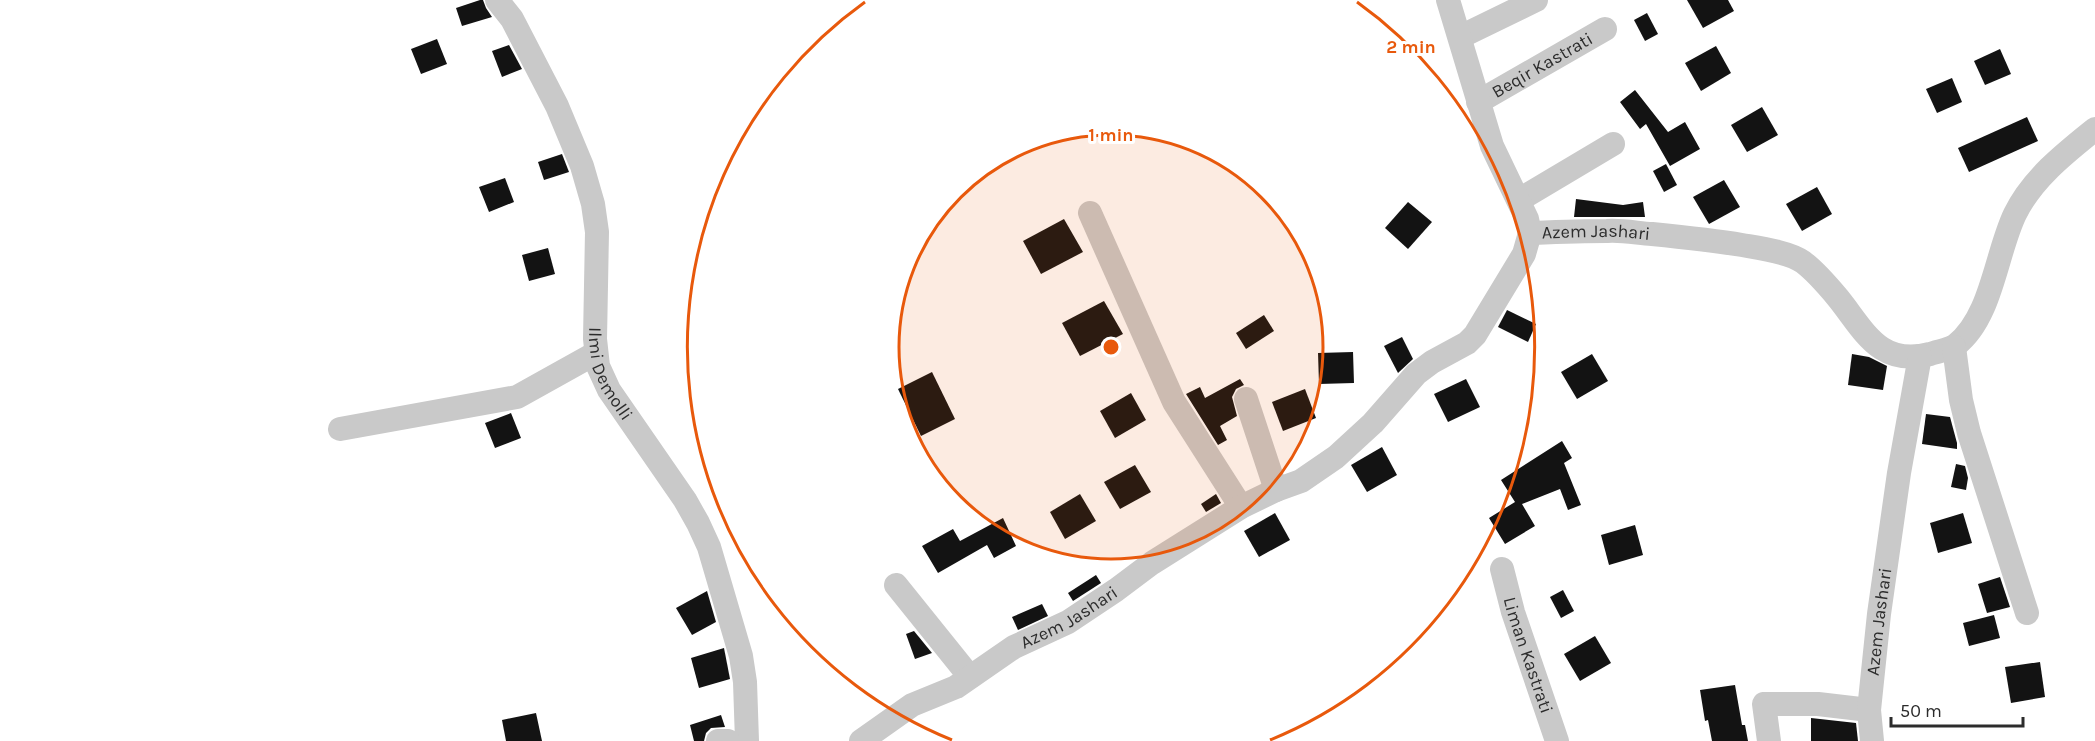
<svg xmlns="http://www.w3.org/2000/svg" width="2095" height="741" font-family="Karla,sans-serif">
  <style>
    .building { fill: #131313 }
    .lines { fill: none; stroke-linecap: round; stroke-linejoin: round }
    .minor { stroke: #c9c9c9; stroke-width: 24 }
    .ring { fill: none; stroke: #e8590c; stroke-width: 3 }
    .labels { text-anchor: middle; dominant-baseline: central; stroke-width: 6; stroke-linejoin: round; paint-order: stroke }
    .street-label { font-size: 18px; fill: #2c2c2c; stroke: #fff }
    .centre { fill: #e8590c; stroke: #fff; stroke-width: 3 }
    .ring-label { font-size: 18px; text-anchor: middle; font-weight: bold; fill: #e8590c; stroke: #fff; stroke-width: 6; stroke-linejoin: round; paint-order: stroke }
  </style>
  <rect width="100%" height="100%" fill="#fff"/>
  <g class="building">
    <polygon points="480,0 483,0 486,8 492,17 462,26 456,8"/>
    <polygon points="1687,0 1728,0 1734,11 1703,28"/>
    <polygon points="1647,13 1658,34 1645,41 1634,20"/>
    <polygon points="437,39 447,64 421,74 411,49"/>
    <polygon points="509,45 522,69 502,77 492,51"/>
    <polygon points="1716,46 1731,73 1701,91 1685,63"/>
    <polygon points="2000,49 2011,74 1985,85 1974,61"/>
    <polygon points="1952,78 1962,102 1937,113 1926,89"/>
    <polygon points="1635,90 1668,132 1685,122 1700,149 1670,166 1646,124 1640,129 1620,102"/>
    <polygon points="1762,107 1778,135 1747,152 1731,125"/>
    <polygon points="2027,117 2038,141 1969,172 1958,148"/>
    <polygon points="562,154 569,172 544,180 538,162"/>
    <polygon points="1666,164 1677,185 1664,192 1653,171"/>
    <polygon points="505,178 514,202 489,212 479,187"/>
    <polygon points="1724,180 1740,207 1709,224 1693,197"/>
    <polygon points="1817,187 1832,214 1802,231 1786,204"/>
    <polygon points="1576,199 1623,205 1643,202 1645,217 1574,217"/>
    <polygon points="1408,202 1432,222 1408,249 1385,228"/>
    <polygon points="1064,219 1083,252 1041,274 1023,241"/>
    <polygon points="548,248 555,274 529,281 522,255"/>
    <polygon points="1104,301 1123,334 1080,356 1062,323"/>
    <polygon points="1507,310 1536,324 1528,342 1498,327"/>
    <polygon points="1264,315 1274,331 1246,349 1236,333"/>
    <polygon points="1402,337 1413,359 1398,373 1384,346"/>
    <polygon points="1353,352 1354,383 1319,384 1318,353"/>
    <polygon points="1592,354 1608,381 1577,399 1561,372"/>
    <polygon points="1852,354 1869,357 1887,366 1883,390 1848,385"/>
    <polygon points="932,372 955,419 921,436 898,389"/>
    <polygon points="1240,379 1244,385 1236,389 1232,397 1237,416 1220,426 1227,440 1218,445 1186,394 1200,387 1205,398"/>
    <polygon points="1466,379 1480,407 1448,422 1434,394"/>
    <polygon points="1305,389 1316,418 1283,431 1272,402"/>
    <polygon points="1131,393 1146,420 1115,438 1100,411"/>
    <polygon points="511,413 521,438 495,448 485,423"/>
    <polygon points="1926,414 1950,417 1957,443 1957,449 1922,444"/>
    <polygon points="1562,441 1572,458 1564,463 1581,505 1568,510 1560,489 1522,504 1535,526 1505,544 1489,518 1515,502 1501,480"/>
    <polygon points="1382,447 1397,475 1367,492 1351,465"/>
    <polygon points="1956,464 1965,466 1968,478 1966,490 1951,487"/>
    <polygon points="1135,465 1151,492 1120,509 1104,482"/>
    <polygon points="1080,494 1096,521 1065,539 1050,512"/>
    <polygon points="1216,494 1221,503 1206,512 1201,504"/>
    <polygon points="1275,513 1290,540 1259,557 1244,531"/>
    <polygon points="1963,513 1972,543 1938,553 1930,523"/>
    <polygon points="1003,518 1016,546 994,558 987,545 938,573 922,546 953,529 960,541"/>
    <polygon points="1635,525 1643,555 1609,565 1601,535"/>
    <polygon points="1096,575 1101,583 1073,601 1068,593"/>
    <polygon points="2000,577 2010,607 1987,613 1978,584"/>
    <polygon points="1563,590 1574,611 1561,618 1550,597"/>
    <polygon points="707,591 716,622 692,635 676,608"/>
    <polygon points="1042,604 1048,616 1018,630 1012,617"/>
    <polygon points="1994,615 2000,638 1969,646 1963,623"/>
    <polygon points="914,631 932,653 915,659 906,634"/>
    <polygon points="1595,636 1611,663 1580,681 1564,654"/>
    <polygon points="724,648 730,679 699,688 691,658"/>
    <polygon points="2040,662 2045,697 2011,703 2005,667"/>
    <polygon points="1735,685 1742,725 1745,725 1748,741 1712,741 1708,720 1705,721 1700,690"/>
    <polygon points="536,713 542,741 506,741 502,720"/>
    <polygon points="721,715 725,727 711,728 706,733 704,741 694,741 690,725"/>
    <polygon points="1811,718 1856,723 1858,741 1811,741"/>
  </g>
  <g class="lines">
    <g class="minor">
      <path id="s1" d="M497 0 512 19 557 106 582 166 593 204 597 232 595 339 598 366 609 390 685 500 698 523 709 547 741 656 745 682 747 741"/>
      <polyline points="1460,37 1536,0"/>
      <path id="s2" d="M1478 102 1605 29"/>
      <polyline points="1519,200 1613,144"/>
      <polyline points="1090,213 1174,402 1241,507"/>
      <path id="s3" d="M1530 233C1556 232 1581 231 1607 231 1622 230 1637 233 1652 234 1682 237 1712 240 1742 245 1759 248 1789 252 1803 262 1815 271 1828 286 1838 298 1864 330 1879 367 1930 354 1938 351 1949 350 1956 345 1992 317 1996 253 2015 214 2032 179 2065 153 2095 129"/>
      <polyline points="1954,347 1961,400 1969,433 2027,613"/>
      <polyline points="1246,399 1276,490"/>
      <polyline points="340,429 517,397 596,353"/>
      <path id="s4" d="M1502 569 1513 612 1557 741"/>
      <polyline points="896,585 970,677"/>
      <polyline points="718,741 728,741"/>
      <path id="s5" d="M861 741 912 705 956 687 1014 647 1068 622 1116 590 1152 563 1241 507 1276 490 1301 481 1336 457 1373 423 1416 374 1432 362 1467 343 1475 335 1524 254 1530 233 1527 219 1492 146 1448 0"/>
      <polyline points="1769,741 1764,704 1818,704 1869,710"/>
      <path id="s6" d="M1872 741 1869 710 1879 614 1899 473 1920 356"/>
    </g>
  </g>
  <circle cx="1111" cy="347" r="212" fill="#e8590c" fill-opacity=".12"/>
  <g class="ring">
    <circle cx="1111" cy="347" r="212"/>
    <path d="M952 740A424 424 0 0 1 865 2M1357 2A424 424 0 0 1 1270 740"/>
  </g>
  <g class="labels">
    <g class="street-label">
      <text stroke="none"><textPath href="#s2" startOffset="74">Beqir Kastrati</textPath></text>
      <text stroke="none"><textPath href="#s3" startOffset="66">Azem Jashari</textPath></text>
      <text stroke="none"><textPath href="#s1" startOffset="400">Ilmi Demolli</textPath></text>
      <text stroke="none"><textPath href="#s5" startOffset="243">Azem Jashari</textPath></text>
      <text stroke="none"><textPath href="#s6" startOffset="120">Azem Jashari</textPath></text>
      <text stroke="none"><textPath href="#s4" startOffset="90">Liman Kastrati</textPath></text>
    </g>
  </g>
  <circle cx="1111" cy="347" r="9" class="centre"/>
  <g class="ring-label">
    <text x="1411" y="53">2 min</text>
    <text x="1111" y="141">1 min</text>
  </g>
  <path d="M1891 717v9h132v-9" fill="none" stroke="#2c2c2c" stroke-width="3"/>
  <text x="1900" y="717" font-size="18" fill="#2c2c2c" stroke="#ffffff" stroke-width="4.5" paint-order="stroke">50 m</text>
</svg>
